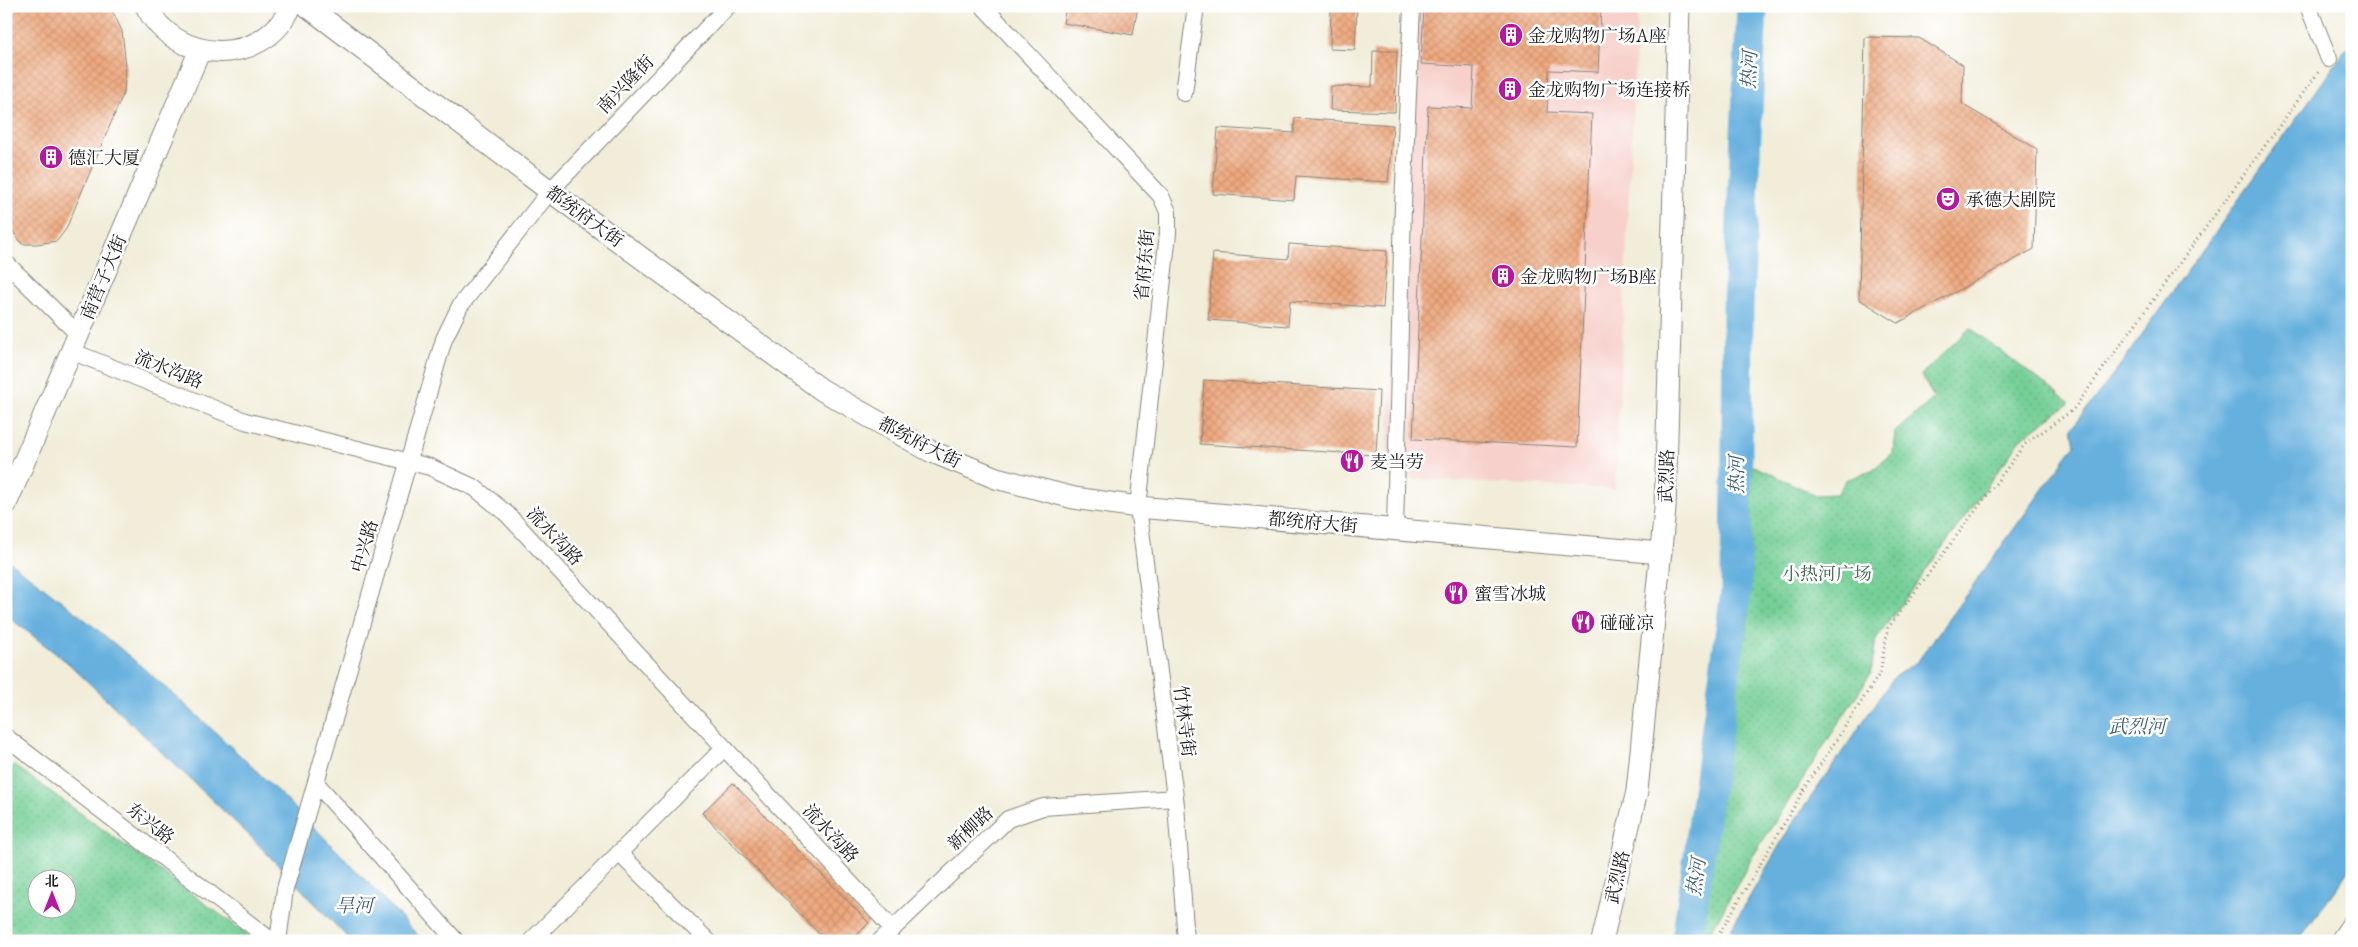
<svg xmlns="http://www.w3.org/2000/svg" width="2358" height="947" font-family="'EB Garamond','Noto Serif SC',serif">
  <style>
    .built { fill: #f7d0cb }
    .park { fill: url(#park-dots); stroke: #487659; fill-rule: evenodd }
    .water { fill: #66b0de; stroke: #41667d }
    .lines { fill: none; stroke-linecap: round; stroke-linejoin: round }
    .river { stroke: #66b0de; stroke-width: 31 }
    .building { fill: url(#building-cross-hatch) }
    .minor-casing { stroke: #86847a; stroke-width: 18 }
    .major-casing { stroke: #86847a; stroke-width: 23 }
    .path { stroke: #86847a; stroke-width: 3; stroke-dasharray: 1 4; stroke-linecap: butt }
    .minor { stroke: #fff; stroke-width: 16 }
    .major { stroke: #fff; stroke-width: 21 }
    .labels { text-anchor: middle; dominant-baseline: central; stroke-width: 5; stroke-linejoin: round; paint-order: stroke }
    .poi-label { font-size: 18px; fill: #1c1c1c; stroke: #fff; text-anchor: start }
    .street-label { font-size: 18px; fill: #1c1c1c; stroke: #fff }
    .park-label { font-size: 18px; fill: #40644d; stroke: #fff }
    .water-label { font-size: 19px; font-style: italic; fill: #3d5f73; stroke: #fff }
  </style>
  <defs>
    <pattern id="park-dots" width="8" height="8" patternUnits="userSpaceOnUse" patternTransform="scale(1.25)"><rect width="8" height="8" fill="#75cf96"/><path d="M2 2h.1M6 6h.1" fill="none" stroke="#65b181" stroke-width="1.8" stroke-linecap="round"/></pattern>
    <pattern id="building-cross-hatch" width="8" height="8" patternUnits="userSpaceOnUse" patternTransform="scale(1.25)"><rect width="8" height="8" fill="#eea87e"/><path d="M0 0l8 8M0 8l8-8" fill="none" stroke="#cc906c"/></pattern>
  </defs>
  <rect width="100%" height="100%" fill="#fff"/>
  <filter id="ink" filterUnits="userSpaceOnUse"><feTurbulence type="fractalNoise" baseFrequency=".02" numOctaves="2"/><feDisplacementMap in="SourceGraphic" scale="10" xChannelSelector="R" yChannelSelector="G"/><feConvolveMatrix kernelMatrix="1 2 1 2 8 2 1 2 1" color-interpolation-filters="sRGB"/></filter>
  <filter id="wash" filterUnits="userSpaceOnUse"><feTurbulence type="fractalNoise" baseFrequency=".0096" numOctaves="4" result="noise"/><feDisplacementMap in="SourceGraphic" scale="20" xChannelSelector="R" yChannelSelector="G"/><feGaussianBlur stdDeviation="1.12" result="paint"/><feColorMatrix in="noise" values="0 0 0 0 0 0 0 0 0 0 0 0 0 0 0 0 0 1.4 0 .05"/><feComposite in="paint" operator="in"/></filter>
  <g filter="url(#wash)">
    <rect width="100%" height="100%" fill="#f1edd9"/>
    <polygon class="built" points="1405,6 1638,6 1615,489 1387,478"/>
    <g class="park">
      <polygon points="1970,328 2070,403 2022,438 1876,639 1871,673 1753,856 1706,941 1696,941 1748,618 1752,465 1816,495 1837,494 1846,480 1872,471 1893,453 1895,432 1934,398 1921,375"/>
      <path d="M14 765 247 934 252 941H6V773ZM38 880H68V910H38Z"/>
    </g>
    <g class="water">
      <polygon points="2352,41 2352,866 2298,941 1724,941 1789,829 1894,677 1918,661 2075,445 2072,428 2111,378"/>
      <path d="M6 559C158 670 295 803 423 941H351L252 838 68 663 6 615Z"/>
    </g>
    <g class="lines">
      <polyline class="river" points="1687,941 1736,593 1738,305 1752,6"/>
    </g>
    <g id="blocks">
      <g class="building">
        <polygon points="6,6 110,6 122,31 126,66 124,92 66,229 57,241 37,244 22,244 6,222"/>
        <polygon points="1066,6 1138,6 1133,35 1063,23"/>
        <polygon points="1331,6 1357,6 1355,50 1330,49"/>
        <polygon points="1424,6 1601,6 1598,72 1549,70 1547,112 1592,114 1577,447 1413,439 1428,106 1472,108 1474,67 1421,64"/>
        <polygon points="1865,37 1919,38 1963,65 1962,104 2037,149 2034,249 1898,323 1859,299"/>
        <polygon points="1373,51 1397,51 1395,112 1330,110 1331,86 1372,87"/>
        <polygon points="1295,118 1393,125 1388,182 1296,176 1294,200 1213,194 1218,128 1294,133"/>
        <polygon points="1289,244 1387,251 1383,308 1290,301 1288,326 1208,320 1213,253 1288,259"/>
        <polygon points="1204,380 1379,391 1376,455 1200,444"/>
        <polygon points="733,783 869,923 851,941 826,941 702,813"/>
      </g>
    </g>
  </g>
  <g filter="url(#ink)">
    <use href="#blocks" fill-opacity="0" stroke="#86847a" stroke-width="1"/>
    <g class="lines">
      <g class="minor-casing">
        <g id="minor">
          <polyline points="983,6 1161,196 1168,212 1168,233 1138,507 1176,805 1186,941"/>
          <polyline points="2308,6 2329,59"/>
          <polyline points="1184,93 1196,6"/>
          <polyline points="6,263 79,335"/>
          <polyline points="71,351 245,421 430,467 475,488 507,514 893,929"/>
          <polyline points="1395,529 1403,206 1412,6"/>
          <polyline points="6,737 272,941"/>
          <polyline points="316,783 456,941"/>
          <polyline points="619,853 708,941"/>
          <polyline points="278,941 285,889 444,339 460,306 550,191 728,6"/>
          <polyline points="531,941 724,748"/>
          <polyline points="880,941 1008,819 1043,807 1175,798"/>
        </g>
      </g>
      <g class="major-casing">
        <g id="major">
          <path d="M146 6C175 65 264 68 291 6"/>
          <polyline points="307,6 550,191 822,390 930,451 996,478 1074,498 1138,507 1661,553"/>
          <polyline points="6,504 200,50"/>
          <polyline points="1602,941 1637,791 1665,509 1679,6"/>
          <polyline points="2341,941 2352,925"/>
        </g>
      </g>
      <polyline class="path" points="1715,941 1805,788 1880,673 1888,628 2025,444 2073,410 2320,70"/>
      <use href="#minor" class="minor"/>
      <use href="#major" class="major"/>
    </g>
  </g>
  <defs>
    <g id="building-disc" transform="scale(1.25)"><circle r="9.5" fill="#b5179e" stroke="#fff"/><path d="M-4-6H4V6H1V3H-1V6H-4ZM-2.5-4.3h1.7v1.8h-1.7ZM.8-4.3h1.7v1.8H.8ZM-2.5-1h1.7V.8h-1.7ZM.8-1h1.7V.8H.8Z" fill="#fff"/></g>
    <g id="theatre-disc" transform="scale(1.25)"><circle r="9.5" fill="#b5179e" stroke="#fff"/><path d="M-5-5.5Q0-4 5-5.5V0Q5 5 0 6Q-5 5-5 0ZM-3.3-2.5H-1v1.5H-3.3ZM1-2.5H3.3v1.5H1ZM-2.8 1Q0 5.5 2.8 1Z" fill="#fff"/></g>
    <g id="restaurant-disc" transform="scale(1.25)"><circle r="9.5" fill="#b5179e" stroke="#fff"/><path d="M-5-6h1v4h1v-4h1v4h1v-4h1v5L-1.5 .5V6h-2V.5L-5-1ZM5-6V6H3V1.5H1.5Q1.5-4 5-6Z" fill="#fff"/></g>
  </defs>
  <g fill-rule="evenodd">
    <use href="#building-disc" x="1511" y="35"/>
    <use href="#building-disc" x="1510" y="89"/>
    <use href="#building-disc" x="51" y="157"/>
    <use href="#theatre-disc" x="1948" y="199"/>
    <use href="#building-disc" x="1503" y="276"/>
    <use href="#restaurant-disc" x="1352" y="461"/>
    <use href="#restaurant-disc" x="1456" y="593"/>
    <use href="#restaurant-disc" x="1583" y="622"/>
  </g>
  <g class="labels">
    <g class="poi-label">
      <text x="1528" y="35">金龙购物广场A座</text>
      <text x="1528" y="89">金龙购物广场连接桥</text>
      <text x="68" y="157">德汇大厦</text>
      <text x="1966" y="199">承德大剧院</text>
      <text x="1520" y="276">金龙购物广场B座</text>
      <text x="1370" y="461">麦当劳</text>
      <text x="1474" y="593">蜜雪冰城</text>
      <text x="1600" y="622">碰碰凉</text>
    </g>
    <g class="street-label">
      <text transform="translate(625 84) rotate(-46)">南兴隆街</text>
      <text transform="translate(585 216) rotate(36)">都统府大街</text>
      <text transform="translate(1144 265) rotate(-85)">省府东街</text>
      <text transform="translate(103 277) rotate(-67)">南营子大街</text>
      <text transform="translate(169 369) rotate(22)">流水沟路</text>
      <text transform="translate(920 442) rotate(27)">都统府大街</text>
      <text transform="translate(1666 476) rotate(-88)">武烈路</text>
      <text transform="translate(1313 522) rotate(5)">都统府大街</text>
      <text transform="translate(555 536) rotate(47)">流水沟路</text>
      <text transform="translate(364 546) rotate(-74)">中兴路</text>
      <text transform="translate(1185 721) rotate(83)">竹林寺街</text>
      <text transform="translate(151 823) rotate(38)">东兴路</text>
      <text transform="translate(970 828) rotate(-43)">新柳路</text>
      <text transform="translate(831 833) rotate(47)">流水沟路</text>
      <text transform="translate(1617 877) rotate(-77)">武烈路</text>
    </g>
    <g class="park-label">
      <text x="1827" y="573">小热河广场</text>
    </g>
    <g class="water-label">
      <text transform="translate(1749 70) rotate(-87)">热河</text>
      <text transform="translate(1736 475) rotate(-90)">热河</text>
      <text x="2137" y="726">武烈河</text>
      <text transform="translate(1696 877) rotate(-82)">热河</text>
      <text x="354" y="905">旱河</text>
    </g>
  </g>
  <rect width="2358" height="947" fill="none" stroke="#fff" stroke-width="25"/>
  <g transform="translate(52 894)"><circle r="24" fill="#ffffff" stroke="#a4a4a4"/>
  <path d="M0-4L9 19L0 12L-9 19Z" fill="#b5179e"/>
  <text y="-8" font-size="14" font-weight="bold" text-anchor="middle" fill="#1c1c1c">北</text>
  </g>
</svg>
